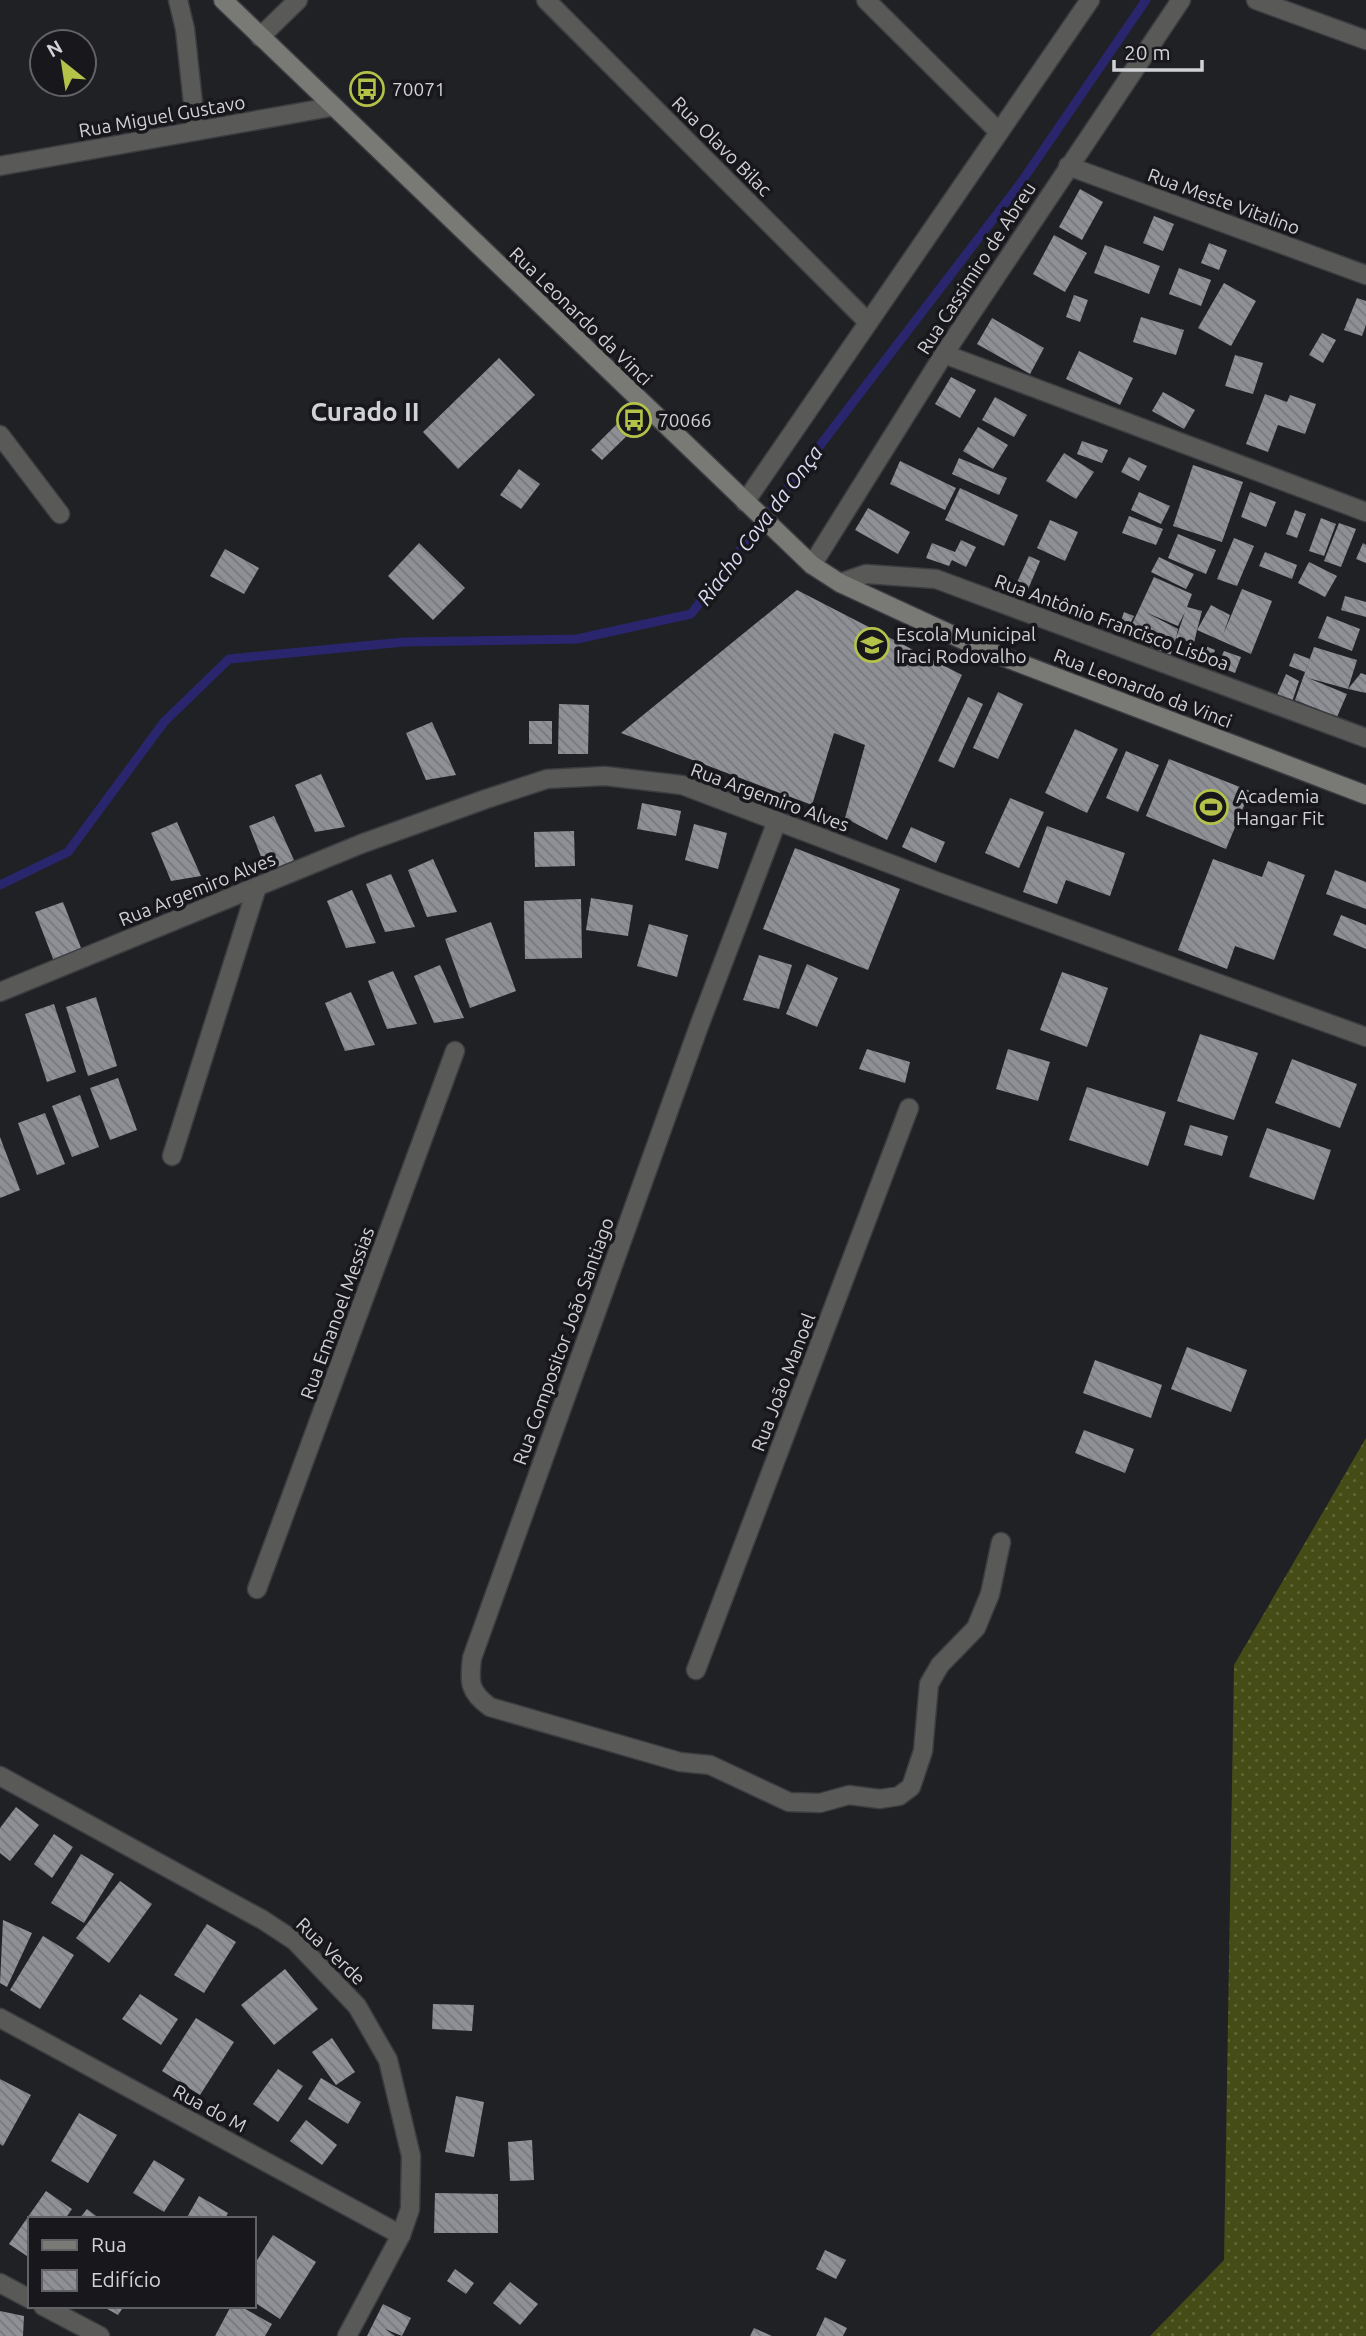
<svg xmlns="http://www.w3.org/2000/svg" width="1366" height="2336" font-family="Ubuntu,sans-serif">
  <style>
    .grass { fill: url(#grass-dots) }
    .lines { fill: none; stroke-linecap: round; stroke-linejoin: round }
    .stream { stroke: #29266d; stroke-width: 9 }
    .building { fill: url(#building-back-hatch); fill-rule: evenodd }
    .street-casing { stroke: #3c3d41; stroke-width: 21 }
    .secondary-casing { stroke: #3c3d41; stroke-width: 21 }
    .street { stroke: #595957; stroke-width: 18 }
    .secondary { stroke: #797976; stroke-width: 18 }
    .labels { text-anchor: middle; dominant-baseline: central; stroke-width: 7; stroke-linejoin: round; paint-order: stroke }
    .poi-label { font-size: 19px; fill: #d1d2d5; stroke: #17171c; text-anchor: start }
    .street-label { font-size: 19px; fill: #d1d2d5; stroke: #17171c }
    .water-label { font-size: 21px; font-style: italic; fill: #d8dbf1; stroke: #17171c }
    .district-label { font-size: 26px; font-weight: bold; fill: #d1d2d5; stroke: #17171c }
  </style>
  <defs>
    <pattern id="grass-dots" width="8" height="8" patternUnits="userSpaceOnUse" patternTransform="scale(1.75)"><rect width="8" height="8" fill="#464c15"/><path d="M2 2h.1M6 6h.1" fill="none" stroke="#606536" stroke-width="1.8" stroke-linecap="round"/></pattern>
    <pattern id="building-back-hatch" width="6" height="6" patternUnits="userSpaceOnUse" patternTransform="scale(1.75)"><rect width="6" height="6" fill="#8f9096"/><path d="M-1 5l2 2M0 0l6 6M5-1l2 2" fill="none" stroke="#77787c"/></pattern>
  </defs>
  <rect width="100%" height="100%" fill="#202125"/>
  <polygon class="grass" points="1366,1438 1366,2336 1150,2336 1224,2260 1234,1665"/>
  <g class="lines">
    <polyline class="stream" points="0,885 68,852 164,722 229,659 404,642 577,639 691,614 1020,184 1146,0"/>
  </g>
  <g class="building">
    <polygon points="1080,189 1103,202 1082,240 1059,227"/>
    <polygon points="1154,216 1174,224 1163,251 1143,243"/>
    <polygon points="1054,235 1087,253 1065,292 1033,274"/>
    <polygon points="1209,243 1227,250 1219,270 1201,263"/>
    <polygon points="1105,245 1160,266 1149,294 1094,273"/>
    <polygon points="1179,268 1211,280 1201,306 1169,294"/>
    <polygon points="1224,283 1256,301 1231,346 1198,328"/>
    <polygon points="1074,295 1088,300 1080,322 1066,317"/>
    <polygon points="1357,298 1366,301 1366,325 1362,336 1344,330"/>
    <polygon points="1141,317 1184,330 1176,355 1133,342"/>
    <polygon points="992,318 1044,348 1030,374 977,344"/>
    <polygon points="1322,333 1336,340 1323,363 1309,355"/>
    <polygon points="1079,351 1133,378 1120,405 1066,379"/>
    <polygon points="1235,355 1263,363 1253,394 1225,386"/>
    <polygon points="499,358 535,395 458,469 423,432"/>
    <polygon points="951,377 976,390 960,418 935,404"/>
    <polygon points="1163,392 1195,410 1184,429 1152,411"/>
    <polygon points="1265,394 1287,402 1290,395 1316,404 1305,434 1278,425 1268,452 1246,444"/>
    <polygon points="995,397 1027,415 1014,437 982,420"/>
    <polygon points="622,419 633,430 602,460 591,450"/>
    <polygon points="978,427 1008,445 993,469 963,451"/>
    <polygon points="1082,441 1108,450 1102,463 1077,454"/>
    <polygon points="1064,453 1094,472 1076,499 1046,481"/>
    <polygon points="1129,457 1147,466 1139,481 1121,472"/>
    <polygon points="959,458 1007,478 999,495 952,474"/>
    <polygon points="900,461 956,488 945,510 890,484"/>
    <polygon points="1193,465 1243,482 1222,542 1173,526"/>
    <polygon points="519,469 540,484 521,509 500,495"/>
    <polygon points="960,488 1018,515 1004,546 945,520"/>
    <polygon points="1139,492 1170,506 1161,524 1131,510"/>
    <polygon points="1250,492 1276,502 1266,527 1241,517"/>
    <polygon points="868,508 910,532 898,554 855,530"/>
    <polygon points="1295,510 1306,514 1297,538 1286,534"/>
    <polygon points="1129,516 1163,529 1156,545 1122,533"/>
    <polygon points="1321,518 1336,524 1324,556 1309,551"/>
    <polygon points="1050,520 1078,532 1065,561 1037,548"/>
    <polygon points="1339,523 1356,529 1341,567 1324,561"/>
    <polygon points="1178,534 1216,550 1206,574 1168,558"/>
    <polygon points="1234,538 1254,546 1237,586 1217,579"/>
    <polygon points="961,540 976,547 966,567 952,560 949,566 926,558 932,543 955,552"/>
    <polygon points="419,543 465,588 433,620 388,576"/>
    <polygon points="1363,543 1366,545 1366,563 1356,559"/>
    <polygon points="225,549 259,568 244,594 210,576"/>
    <polygon points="1265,552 1297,565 1292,579 1259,566"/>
    <polygon points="1029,556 1040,561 1026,594 1014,589"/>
    <polygon points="1159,557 1194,574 1186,589 1151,572"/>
    <polygon points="1309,562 1337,576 1325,597 1298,583"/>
    <path d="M1154 577 1192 594 1187 607 1202 611 1197 630 1211 605 1230 615 1223 635 1242 589 1272 601 1251 654 1197 630 1194 643 1176 638 1170 656 1127 635ZM1145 612 1178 626 1185 612 1176 638 1178 629Z"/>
    <polygon points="797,590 962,675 887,840 845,818 865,745 834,733 812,805 621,733"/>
    <polygon points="1345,596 1366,602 1366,617 1341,610"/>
    <polygon points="1124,612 1134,616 1126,632 1118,629"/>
    <polygon points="1327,616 1360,629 1352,651 1318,638"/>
    <polygon points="1203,645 1215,650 1210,664 1198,659"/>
    <polygon points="1314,647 1357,660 1348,689 1308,678 1347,694 1337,717 1295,700"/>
    <polygon points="1224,651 1241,657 1235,673 1217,666"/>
    <polygon points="1294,653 1310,659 1305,672 1289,666"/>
    <polygon points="1361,673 1366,675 1366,693 1348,689"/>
    <polygon points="1286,674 1299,681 1292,702 1277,695"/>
    <polygon points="998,692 1023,704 998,759 973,748"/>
    <polygon points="968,697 983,704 954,768 938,761"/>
    <polygon points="559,704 589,705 588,754 558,754"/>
    <rect x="529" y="721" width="23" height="23"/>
    <polygon points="432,722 456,775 426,780 406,733"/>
    <polygon points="1075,729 1118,749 1087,813 1045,793"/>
    <polygon points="1126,751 1159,765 1138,812 1106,798"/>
    <polygon points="1169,759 1250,791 1226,849 1146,816"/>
    <polygon points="321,774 345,827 315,832 295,785"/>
    <polygon points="1010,798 1044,812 1019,868 985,853"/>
    <polygon points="642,803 681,811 676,836 637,829"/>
    <polygon points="274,816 298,869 268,874 249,826"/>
    <polygon points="177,822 201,876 171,881 151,833"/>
    <polygon points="694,824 727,833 718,869 685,860"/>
    <polygon points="1047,826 1125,853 1110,896 1066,880 1057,904 1023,892"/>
    <polygon points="911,827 945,842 936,863 902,847"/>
    <polygon points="574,831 575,866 535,867 534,832"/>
    <polygon points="795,848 900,889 868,970 763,929"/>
    <polygon points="433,859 457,912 427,917 408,870"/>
    <polygon points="1213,859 1262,877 1268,861 1305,875 1274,960 1235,946 1227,969 1178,950"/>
    <polygon points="1335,870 1366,882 1366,909 1326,894"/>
    <polygon points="391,874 415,927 385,932 366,884"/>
    <polygon points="352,890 376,943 346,948 327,901"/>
    <polygon points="591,898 633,905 628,936 586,930"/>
    <polygon points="581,899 582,958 525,959 524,901"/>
    <polygon points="63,902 83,953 55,964 35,912"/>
    <polygon points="1341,915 1366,925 1366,949 1333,935"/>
    <polygon points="491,922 516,991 470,1008 445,939"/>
    <polygon points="649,924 688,935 677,977 637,966"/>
    <polygon points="759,955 792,965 779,1009 743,1000"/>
    <polygon points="807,964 838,978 817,1027 786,1014"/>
    <polygon points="440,965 464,1018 434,1023 414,976"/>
    <polygon points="393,971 417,1024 387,1029 368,981"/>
    <polygon points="1062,972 1108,988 1087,1047 1040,1030"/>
    <polygon points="351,992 375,1045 345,1051 325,1003"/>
    <polygon points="96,997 117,1066 88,1076 66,1007"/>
    <polygon points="54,1004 76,1072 47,1082 25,1014"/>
    <polygon points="1200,1034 1258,1053 1234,1120 1177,1101"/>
    <polygon points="867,1049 910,1062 905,1083 859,1069"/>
    <polygon points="1008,1049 1050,1062 1038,1101 996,1089"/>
    <polygon points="1292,1059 1357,1084 1340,1128 1275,1103"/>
    <polygon points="118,1078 137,1130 110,1140 90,1088"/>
    <polygon points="1087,1087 1166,1112 1148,1166 1069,1140"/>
    <polygon points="80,1095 99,1147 72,1157 52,1106"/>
    <polygon points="45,1113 65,1164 37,1175 18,1123"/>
    <polygon points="1190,1125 1228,1136 1222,1156 1184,1145"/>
    <polygon points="1267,1128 1331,1150 1314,1200 1249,1177"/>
    <polygon points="0,1137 20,1190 0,1198"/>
    <polygon points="1187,1347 1247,1370 1231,1412 1171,1389"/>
    <polygon points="1095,1360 1162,1385 1151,1418 1083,1393"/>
    <polygon points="1084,1430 1134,1449 1125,1473 1075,1453"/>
    <polygon points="16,1807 39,1825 10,1861 0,1853 0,1828"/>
    <polygon points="54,1834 73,1847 52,1878 34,1864"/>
    <polygon points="81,1854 114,1874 84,1923 51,1903"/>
    <polygon points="120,1881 152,1904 109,1963 76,1938"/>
    <polygon points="3,1920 32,1933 7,1987 0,1983"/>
    <polygon points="207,1924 236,1942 204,1993 174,1975"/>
    <polygon points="43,1936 74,1955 40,2009 10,1990"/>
    <polygon points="285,1969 318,2009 274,2045 241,2005"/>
    <polygon points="140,1994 178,2019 161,2045 122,2019"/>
    <polygon points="433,2004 474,2005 472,2031 432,2029"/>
    <polygon points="196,2018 234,2042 200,2095 162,2071"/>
    <polygon points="332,2038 355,2072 336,2085 312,2052"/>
    <polygon points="278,2069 303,2086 278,2122 253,2104"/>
    <polygon points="321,2078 361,2102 348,2124 308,2099"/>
    <polygon points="0,2079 31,2095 3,2146 0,2144"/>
    <polygon points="456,2096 484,2102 474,2157 445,2152"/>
    <polygon points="79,2113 117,2135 88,2183 51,2161"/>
    <polygon points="306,2120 337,2145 322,2165 290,2141"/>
    <polygon points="532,2140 534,2180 510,2181 508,2142"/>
    <polygon points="154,2160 185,2179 164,2212 133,2193"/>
    <polygon points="46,2191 72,2209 65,2219 30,2219 30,2258 9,2244"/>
    <polygon points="435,2193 498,2194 498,2233 434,2233"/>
    <polygon points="199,2196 228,2213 225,2219 186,2219"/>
    <polygon points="87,2209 100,2219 79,2219"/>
    <polygon points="273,2235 316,2262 280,2319 254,2302 254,2265"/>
    <polygon points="825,2250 846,2260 836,2279 816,2269"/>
    <polygon points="455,2269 474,2283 466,2294 447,2281"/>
    <polygon points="510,2282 538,2304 520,2325 493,2303"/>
    <polygon points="383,2304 411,2318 402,2336 385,2329 395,2336 367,2336"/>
    <polygon points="102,2306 124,2306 118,2315"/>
    <polygon points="231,2306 240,2306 272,2324 265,2336 215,2336"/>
    <polygon points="0,2311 24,2316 23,2336 0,2336"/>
    <polygon points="825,2317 847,2328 843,2336 816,2336"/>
    <polygon points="754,2328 772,2336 750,2336"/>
  </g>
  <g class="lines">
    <g class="street-casing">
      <g id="street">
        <polyline points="178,0 185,29 196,131"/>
        <polyline points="546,0 868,322"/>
        <polyline points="866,0 999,132"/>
        <polyline points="1256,0 1366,40"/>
        <polyline points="260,37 298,0"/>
        <polyline points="0,166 331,107"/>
        <polyline points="1068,166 1366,275"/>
        <polyline points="944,354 1366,512"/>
        <polyline points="0,435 60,514"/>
        <polyline points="745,502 1090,0"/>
        <polyline points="812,565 944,354 1181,0"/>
        <polyline points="840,583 866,574 936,579 1366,738"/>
        <path d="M777 821 699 1026 472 1658C469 1682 469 1692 490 1707L680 1762 710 1765 789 1802 820 1803 849 1795 880 1799 899 1796 911 1787 923 1751 929 1684 940 1665 976 1628 990 1594 1001 1542"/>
        <polyline points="0,992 361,844 486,799 547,779 605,776 682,785 941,883 1366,1037"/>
        <polyline points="172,1156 257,887"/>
        <polyline points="257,1589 455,1051"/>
        <polyline points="696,1670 909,1108"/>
        <polyline points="0,1776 263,1920 295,1941 357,2006 388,2060 411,2156 410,2209 401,2235 347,2336"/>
        <polyline points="0,2018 401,2235"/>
        <polyline points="0,2283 30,2299"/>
        <polyline points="43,2306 100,2336"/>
      </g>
    </g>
    <g class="secondary-casing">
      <polyline id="secondary" points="223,0 812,565 840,583 985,650 1366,795"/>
    </g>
    <use href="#street" class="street"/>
    <use href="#secondary" class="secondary"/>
  </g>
  <defs>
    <g id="bus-ring" transform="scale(1.75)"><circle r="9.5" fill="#17171c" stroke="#b4c24a" stroke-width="1.5"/><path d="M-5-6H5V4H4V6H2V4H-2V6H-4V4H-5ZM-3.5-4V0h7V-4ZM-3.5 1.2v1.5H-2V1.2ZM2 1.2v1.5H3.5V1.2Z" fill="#b4c24a"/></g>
    <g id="school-ring" transform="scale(1.75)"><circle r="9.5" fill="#17171c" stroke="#b4c24a" stroke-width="1.5"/><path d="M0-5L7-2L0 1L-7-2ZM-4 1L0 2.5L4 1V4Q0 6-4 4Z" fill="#b4c24a"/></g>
    <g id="stadium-ring" transform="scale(1.75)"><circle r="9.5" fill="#17171c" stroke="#b4c24a" stroke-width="1.5"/><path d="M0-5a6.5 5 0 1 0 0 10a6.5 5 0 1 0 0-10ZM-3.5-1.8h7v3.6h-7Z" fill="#b4c24a"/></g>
  </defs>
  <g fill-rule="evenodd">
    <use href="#bus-ring" x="367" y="89"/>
    <use href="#bus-ring" x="634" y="420"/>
    <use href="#school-ring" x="872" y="645"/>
    <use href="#stadium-ring" x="1211" y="807"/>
  </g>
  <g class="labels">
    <g class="poi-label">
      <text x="392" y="89">70071</text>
      <text x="658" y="420">70066</text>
      <text x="896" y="634">Escola Municipal<tspan x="896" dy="22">Iraci Rodovalho</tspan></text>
      <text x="1236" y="796">Academia<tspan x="1236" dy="22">Hangar Fit</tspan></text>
    </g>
    <g class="street-label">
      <text transform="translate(162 116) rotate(-10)">Rua Miguel Gustavo</text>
      <text transform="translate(722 146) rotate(45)">Rua Olavo Bilac</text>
      <text transform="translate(1224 201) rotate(20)">Rua Meste Vitalino</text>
      <text transform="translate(976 268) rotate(-57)">Rua Cassimiro de Abreu</text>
      <text transform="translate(581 316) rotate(44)">Rua Leonardo da Vinci</text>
      <text transform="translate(1112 622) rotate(20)">Rua Antônio Francisco Lisboa</text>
      <text transform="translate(1143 688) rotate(21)">Rua Leonardo da Vinci</text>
      <text transform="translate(770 797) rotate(20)">Rua Argemiro Alves</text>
      <text transform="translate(197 889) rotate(-22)">Rua Argemiro Alves</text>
      <text transform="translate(337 1313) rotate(-70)">Rua Emanoel Messias</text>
      <text transform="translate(563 1341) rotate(-70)">Rua Compositor João Santiago</text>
      <text transform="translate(783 1382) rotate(-69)">Rua João Manoel</text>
      <text transform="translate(331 1951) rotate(44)">Rua Verde</text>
      <text transform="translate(210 2108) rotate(28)">Rua do M</text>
    </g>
    <g class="water-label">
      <text transform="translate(759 525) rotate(-53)">Riacho Cova da Onça</text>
    </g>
    <g class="district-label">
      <text x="365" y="411">Curado II</text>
    </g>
  </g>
  <rect x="28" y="2217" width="228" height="91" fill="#17171c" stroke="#616266" stroke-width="2"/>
  <rect x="42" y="2240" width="35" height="10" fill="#797976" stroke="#616266" stroke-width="2"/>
  <text x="91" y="2252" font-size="21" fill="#d1d2d5">Rua</text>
  <rect x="42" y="2270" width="35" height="21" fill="url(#building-back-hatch)" stroke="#616266" stroke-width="2"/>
  <text x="91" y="2287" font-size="21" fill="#d1d2d5">Edifício</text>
  <g transform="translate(63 63) rotate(330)"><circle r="33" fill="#17171c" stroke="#616266" stroke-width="2"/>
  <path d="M0-5L12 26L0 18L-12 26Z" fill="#b4c24a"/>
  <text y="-10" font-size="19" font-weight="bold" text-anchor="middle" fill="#d1d2d5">N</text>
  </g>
  <path d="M1114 60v10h88v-10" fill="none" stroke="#d1d2d5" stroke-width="3.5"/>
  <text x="1124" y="60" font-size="21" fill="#d1d2d5" stroke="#17171c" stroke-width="5" paint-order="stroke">20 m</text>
</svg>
